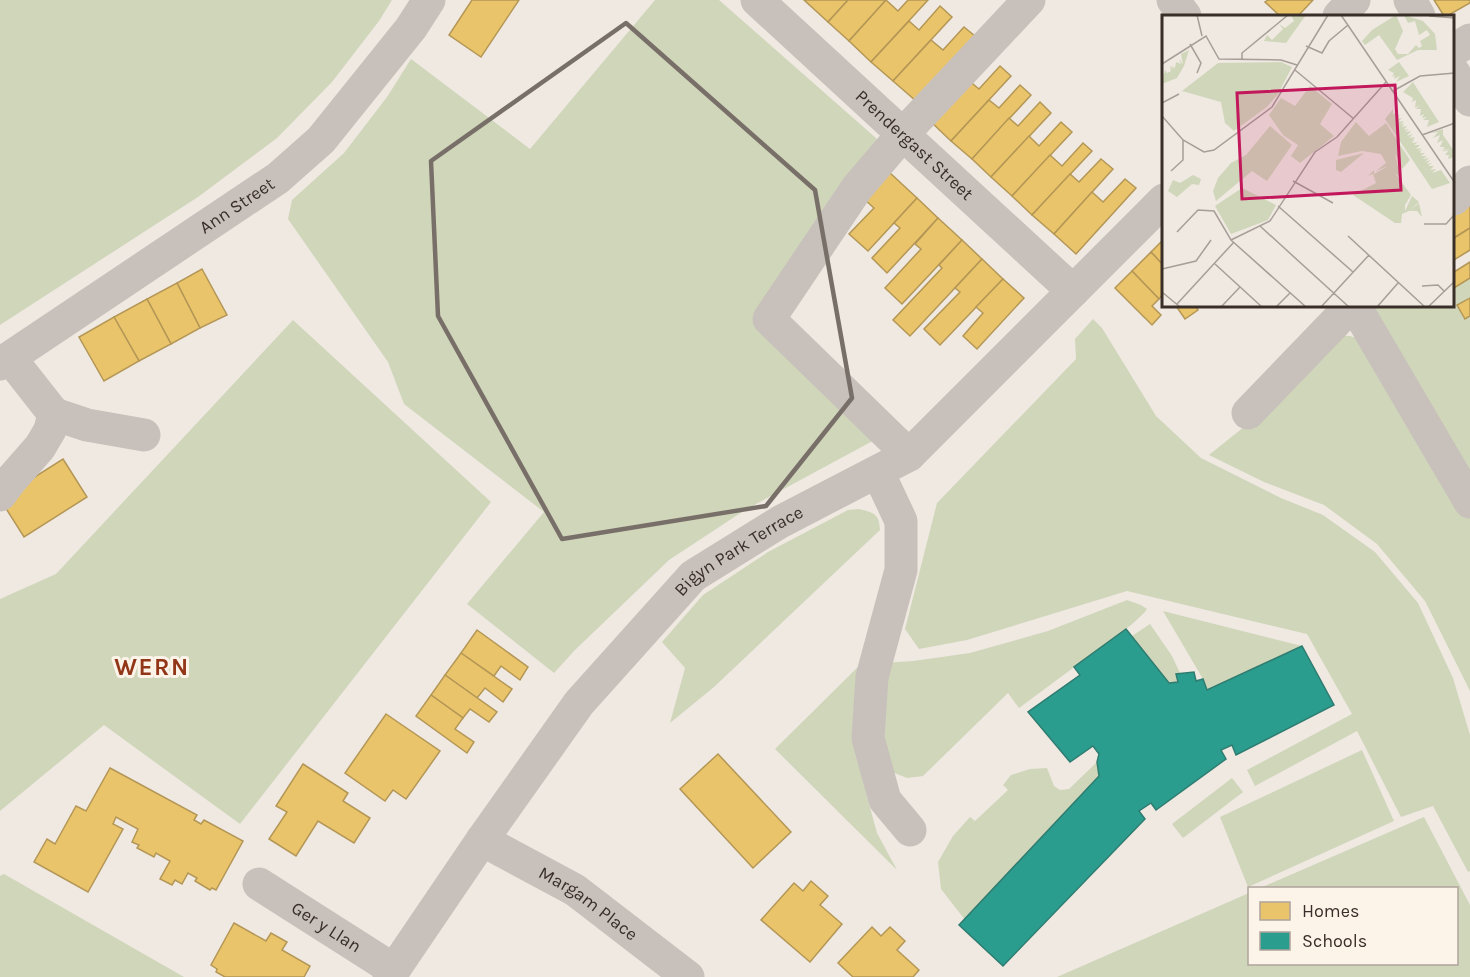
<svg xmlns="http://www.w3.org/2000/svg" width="1470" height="977" font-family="Karla,sans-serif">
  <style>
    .green { fill: #d0d6ba }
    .homes { fill: #e9c46a; stroke: #b49756; stroke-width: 1.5 }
    .schools { fill: #2a9d8f; stroke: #2f7c70; stroke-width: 1.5 }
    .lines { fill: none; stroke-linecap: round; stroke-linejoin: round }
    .minor { stroke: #c8c1bb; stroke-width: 33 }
    .marked { fill: none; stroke: #796f69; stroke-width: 4.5; stroke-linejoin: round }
    .labels { text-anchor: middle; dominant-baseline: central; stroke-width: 6; stroke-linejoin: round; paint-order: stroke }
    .street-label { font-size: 18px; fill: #3a2e28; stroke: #fcf3e9 }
    .district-label { font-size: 24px; font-weight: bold; letter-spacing: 1.5px; fill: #923618; stroke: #fcf3e9 }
    .inset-road { fill: none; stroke: #a79e98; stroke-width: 1.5 }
    .view { fill: #c2185b; fill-opacity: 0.15; stroke: #c2185b; stroke-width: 3 }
    .inset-edge { fill: none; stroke: #3a2e28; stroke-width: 3 }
  </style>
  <rect width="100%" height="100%" fill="#efe9e2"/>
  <g class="green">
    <polygon points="0,0 392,0 379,21 332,82 277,138 198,197 0,325"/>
    <polygon points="655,0 719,0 877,139 753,319 880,437 745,510 669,560 575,650 554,673 467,604 544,512 404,404 388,362 288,219 292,200 344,153 387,97 411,59 530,149"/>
    <polygon points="1470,278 1470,298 1457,306 1465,319 1470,316 1470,485 1364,306 1454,306 1454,288"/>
    <polygon points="1093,319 1102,328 1156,416 1201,458 1281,498 1323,515 1375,552 1418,603 1453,678 1470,735 1470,871 1468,872 1433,806 1401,817 1357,731 1255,786 1247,770 1352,714 1307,634 1127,591 967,640 919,649 905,629 937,503 1076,359 1075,339"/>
    <polygon points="293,320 491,502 240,824 104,725 0,811 0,599 56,574"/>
    <polygon points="1332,335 1350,336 1367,342 1470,515 1470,691 1425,601 1377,544 1324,505 1264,482 1209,455 1245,426"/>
    <path d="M859 509C874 513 879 513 880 530L714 687 670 723 685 668 662 642 703 595 768 552 848 510Z"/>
    <polygon points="1127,600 1141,605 1147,609 1144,613 1131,625 1019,708 1008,693 923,776 907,778 892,772 878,741 883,663 913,661 970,653 1048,631"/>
    <polygon points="1163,611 1302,646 1207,690 1203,679"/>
    <polygon points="1150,624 1172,656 1180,673 1176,674 1178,682 1169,683 1132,636"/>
    <polygon points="861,664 854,727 866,793 877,833 897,870 775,749"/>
    <polygon points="1362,750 1394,821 1248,887 1220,817"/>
    <polygon points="1097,762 1099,776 965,920 941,889 938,862 953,836 970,817 975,821 1008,790 1003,785 1011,775 1030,769 1047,768 1054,786 1060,790 1069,789"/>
    <polygon points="1232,778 1243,792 1183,838 1172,824"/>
    <polygon points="1424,817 1470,905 1470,977 1057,977 1249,893 1250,964 1456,964 1456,888 1260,888"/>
    <polygon points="4,874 184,977 0,977 0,876"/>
  </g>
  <g class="homes">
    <polygon points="472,0 519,0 481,57 449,35"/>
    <polygon points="804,0 848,0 828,22"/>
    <polygon points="848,0 886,0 849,41 828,22"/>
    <polygon points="886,0 898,11 908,0 928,0 871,62 849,41"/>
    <polygon points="1268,0 1313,0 1298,16 1280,16 1265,2"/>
    <polygon points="1434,0 1470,0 1470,3 1447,16 1444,16"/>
    <polygon points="940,6 952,17 893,81 871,62 909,21 919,30"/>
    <polygon points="964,27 975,36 916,101 893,81 931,40 943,50"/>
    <polygon points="1000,66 1011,76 951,141 929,120 967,79 979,89"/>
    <polygon points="1020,85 1031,95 972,159 951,141 989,100 999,108"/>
    <polygon points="1040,102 1051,113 991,177 972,159 1009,118 1018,126"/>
    <polygon points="1061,122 1072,132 1012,196 991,177 1029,136 1039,146"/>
    <polygon points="1083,143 1092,151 1032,215 1012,196 1050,155 1062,166"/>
    <polygon points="1101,159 1113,169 1054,234 1032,215 1070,174 1079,182"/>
    <polygon points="889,172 917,198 868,251 849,234 874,208 864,199"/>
    <polygon points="1125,179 1136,188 1076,254 1054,234 1092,192 1103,202"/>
    <polygon points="1470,192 1470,228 1454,238 1454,209"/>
    <polygon points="917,198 938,218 887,273 872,258 900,228 894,223"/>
    <polygon points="938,218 962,240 902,304 885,288 921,249 915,244"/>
    <polygon points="1470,228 1470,250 1454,260 1454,238"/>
    <polygon points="1164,239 1164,266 1151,252"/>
    <polygon points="962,240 982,259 910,336 893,320 942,268 939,265"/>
    <polygon points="1151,252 1164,266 1164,293 1159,299 1132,271"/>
    <polygon points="982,259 1003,279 940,345 924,329 960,292 955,288"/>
    <polygon points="1470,262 1470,278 1454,288 1454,272"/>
    <polygon points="202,269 227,315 200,328 177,283"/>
    <polygon points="1132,271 1159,299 1152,306 1161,315 1152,325 1115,288"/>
    <polygon points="1003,279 1024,298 977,349 963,336 983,313 976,307"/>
    <polygon points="177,283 200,328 171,344 147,299"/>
    <polygon points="1470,298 1470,316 1465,319 1457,305"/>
    <polygon points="147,299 171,344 139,361 114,317"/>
    <polygon points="1176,306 1196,306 1198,310 1185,319"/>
    <polygon points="114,317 139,361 104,381 79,337"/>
    <polygon points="63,459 87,497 24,537 0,499"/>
    <polygon points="477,630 528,667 520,680 501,666 494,676 461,653"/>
    <polygon points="461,653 512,689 503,702 485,688 477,698 445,675"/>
    <polygon points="445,675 497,712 489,722 470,709 463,718 431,695"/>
    <polygon points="431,695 463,718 455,729 474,742 467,753 416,716"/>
    <polygon points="386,714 440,751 406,799 393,790 385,801 345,773"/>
    <polygon points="718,754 791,832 753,868 680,789"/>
    <polygon points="303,764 348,793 343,801 370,818 354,843 318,821 296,856 269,839 287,812 276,806"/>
    <polygon points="110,768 197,815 194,820 201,824 204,820 243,841 216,890 212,888 210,890 195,881 197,878 188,873 182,884 175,880 172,885 160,879 170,861 156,853 154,857 137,848 139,845 132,842 138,829 116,817 113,824 123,829 88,892 34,862 47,839 55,844 76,806 86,811"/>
    <polygon points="811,881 828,896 820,905 842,924 810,962 761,920 794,883 803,891"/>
    <polygon points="234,923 266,941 271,933 287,942 282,950 310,966 304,977 225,977 216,972 217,969 211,965"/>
    <polygon points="872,927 881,936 890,927 905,941 897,950 919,970 913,977 853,977 838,963"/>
  </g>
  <polygon class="schools" points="1126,629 1169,683 1178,682 1176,674 1194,672 1196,681 1203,679 1207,690 1302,646 1334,705 1236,755 1232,745 1221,750 1226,759 1156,810 1151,803 1139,811 1145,819 1003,966 959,925 1099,776 1097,762 1099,754 1093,746 1070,762 1028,712 1080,675 1074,667"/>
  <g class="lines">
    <g class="minor">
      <path id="s1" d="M757 0 1073 291"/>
      <polyline points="1173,0 1185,16"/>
      <polyline points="1410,0 1419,16"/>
      <polyline points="1339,16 1354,0"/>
      <polyline points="1454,50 1470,40"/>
      <polyline points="1454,73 1470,100"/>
      <polyline points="1454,199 1470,182"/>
      <polyline points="1355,306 1470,502"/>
      <polyline points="10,358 54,414"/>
      <path id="s2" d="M0 364 278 178 321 140 411 28 429 0"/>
      <polyline points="1248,413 1351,306"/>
      <polyline points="54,414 87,425 144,435"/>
      <polyline points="909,455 769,319 857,188 903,134 1029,0"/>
      <polyline points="875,473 885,487 901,521 901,570 872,677 868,738 885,800 910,830"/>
      <polyline points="0,495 11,480 40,447 50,430 54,414"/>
      <path id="s3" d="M482 840 575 890 688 977"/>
      <path id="s4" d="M259 884 394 970"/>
      <path id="s5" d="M389 977 482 840 579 703 693 576 780 522 909 455 1164 200"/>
    </g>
  </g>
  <path class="marked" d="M626 23 815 190 852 398 766 506 562 539 438 316 431 161Z"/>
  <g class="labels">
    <g class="street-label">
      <text stroke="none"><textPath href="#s1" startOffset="214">Prendergast Street</textPath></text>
      <text stroke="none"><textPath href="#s2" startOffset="285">Ann Street</textPath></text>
      <text stroke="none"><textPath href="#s5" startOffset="556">Bigyn Park Terrace</textPath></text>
      <text stroke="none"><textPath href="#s3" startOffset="124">Margam Place</textPath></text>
      <text stroke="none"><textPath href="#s4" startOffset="80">Ger y Llan</textPath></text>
    </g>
    <g class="district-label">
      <text x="152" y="667">WERN</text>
    </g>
  </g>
  <g transform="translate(1162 15)">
    <rect width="292" height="292" fill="#efe9e2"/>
    <path d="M129 0H144L124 28 102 26 105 20 110 25 121 14 117 9 123 13 132 6ZM234 0 241 16 233 34 236 39H246L254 30 257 33 260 31 258 26 268 20 265 15 257 20 253 6 246 8 242 0 261 6 273 19 275 35H256L235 45 217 20 203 30 200 26 210 15ZM27 35 22 51 15 63 0 69V57L2 60 3 55 5 58 9 56 8 51 12 54 10 50 13 53 14 47 19 49 17 44 21 49 19 39ZM119 47 130 52 116 79 105 92 72 116 63 108 59 87 20 76 56 48ZM237 47 247 61 234 67 238 61 232 64 233 60 230 62 232 58 226 55ZM251 67 256 75 277 107 265 112 267 105H261L265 102 260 103 262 99 258 101 259 94H254L258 90 253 93 254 85 250 87 251 83 241 77ZM148 71 170 89 158 109 172 121 138 148 129 141 136 130 121 120 107 100 119 83 133 91ZM231 94V99L236 98 233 101 238 100 234 104 240 103 236 107 242 106 238 110 242 108 240 112 245 111 242 115 247 114 243 117 249 116 245 121 251 119 247 123 253 122 249 126 253 123 250 128 256 127 252 130H258L254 134 259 133 256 137 260 134 258 138H263L259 141H265L261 144 267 143 263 147 268 145 265 149 270 148 266 151H272L268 155 274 154 270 158 279 155 288 168 270 174 223 104ZM194 107 207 121 224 108 248 145 240 154 237 145 233 139 239 163 233 158 249 180 243 190V196L250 181 257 187 247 196 257 188 260 202 255 196H247L240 199 239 208H233L191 180 214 168 211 159 206 161 212 155V159L226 151 214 156 224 148 219 139 200 136 176 141 179 127ZM108 111 130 130 105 166 90 156 54 186 51 176 56 163 69 148 84 140ZM281 114V120L292 136V142L286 144 287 140H283L287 135 281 137 287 133 280 136 283 132H278L281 125 275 128 278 120 271 123 276 117 268 118ZM202 138 179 157 174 155V145ZM31 160 39 164 37 170 30 169 15 182 6 176 11 165 18 168ZM80 173 114 190 106 205 69 219 53 191Z" fill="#d0d6ba"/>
    <path class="inset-road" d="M35 0 40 21M179 0 293 168M267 1 293 3M28 29 39 48 35 58M144 31 160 38 167 26 186 10M80 44V38L126 0M0 49 44 21 57 44 119 45 135 50M133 55 192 104M231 76 258 61 293 58M0 88 17 79M0 101 21 125 42 137 52 135 110 92 166 0M260 120 293 108M9 156 21 145V125M131 166 171 188M116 191 191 257M262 209H284L293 199M98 211 187 292M15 217 36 195 52 196 69 225 144 292M186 221 263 292M69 225 108 206 153 137 175 122 224 67M53 249 100 292M0 254 34 246 49 225M260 271 276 270 282 276M0 277 18 292M15 289 72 227M59 292 78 272M114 292 128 278M159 292 207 240M215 292 236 268M266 292 293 266"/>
    <path class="view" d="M233 70 239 175 80 184 75 78Z"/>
    <rect width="292" height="292" class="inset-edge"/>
  </g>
  <rect x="1248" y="887" width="210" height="78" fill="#fcf3e9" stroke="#aea49c" stroke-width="1.5"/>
  <rect x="1260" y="902" width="30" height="18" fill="#e9c46a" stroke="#aea49c" stroke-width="1.5"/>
  <text x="1302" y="917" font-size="18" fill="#3a2e28">Homes</text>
  <rect x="1260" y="932" width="30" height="18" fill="#2a9d8f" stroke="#aea49c" stroke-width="1.5"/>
  <text x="1302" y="947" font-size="18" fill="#3a2e28">Schools</text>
</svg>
